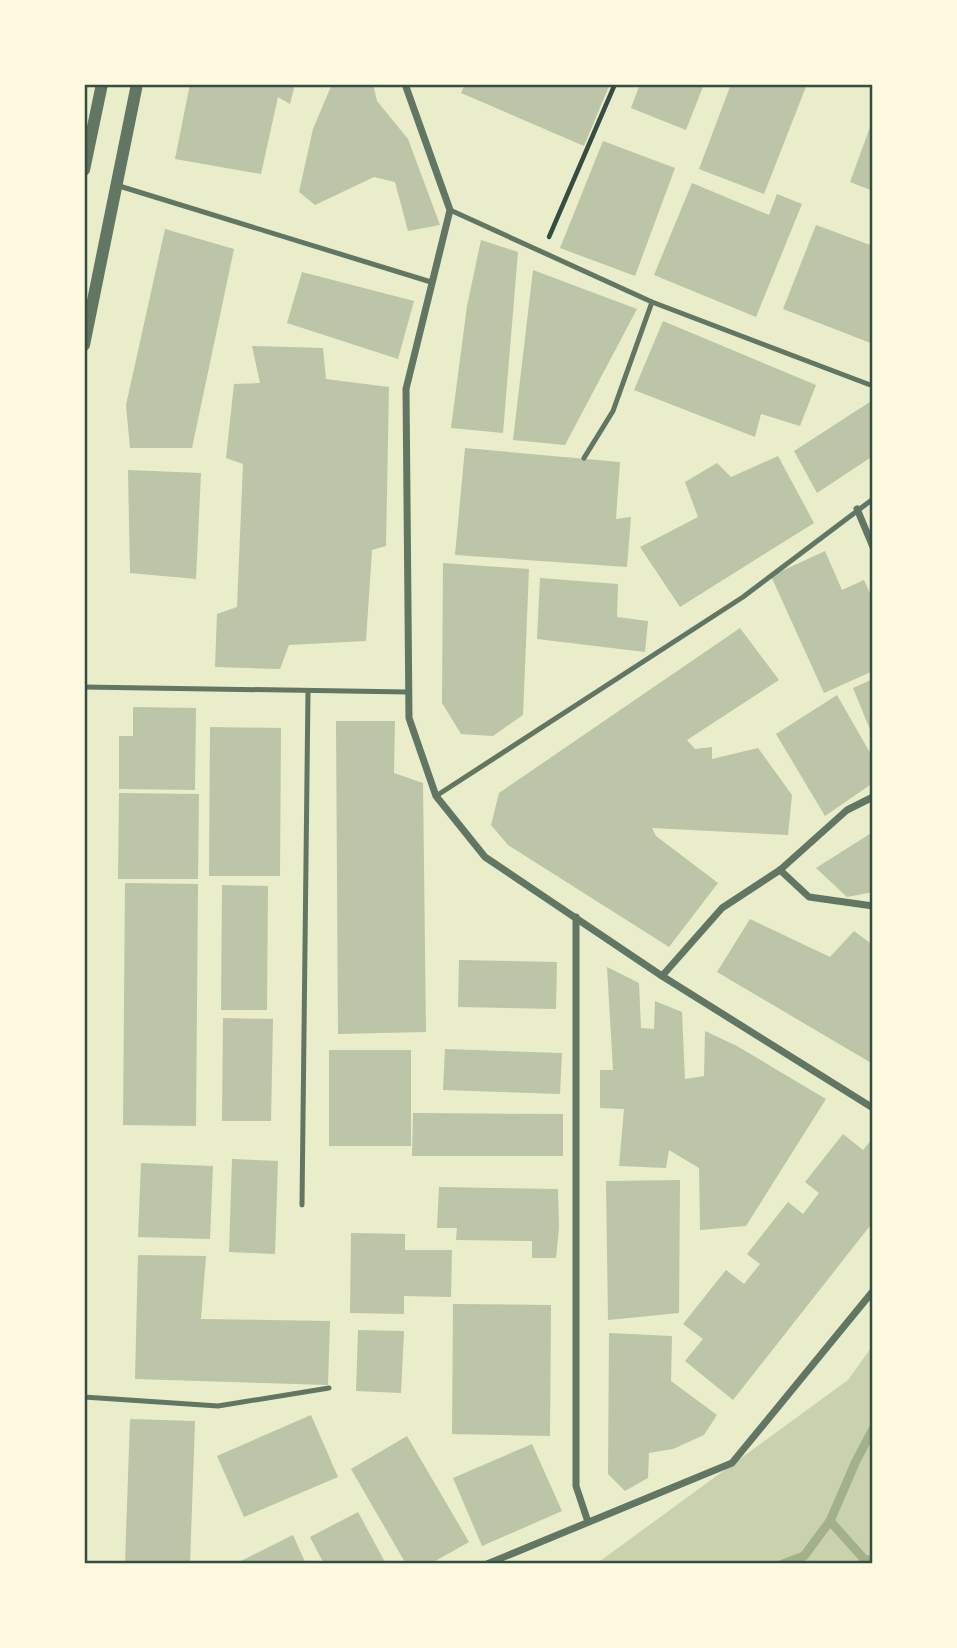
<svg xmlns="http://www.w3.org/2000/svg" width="957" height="1648" font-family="'Alegreya Sans',sans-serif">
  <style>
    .green { fill: #cad2ad }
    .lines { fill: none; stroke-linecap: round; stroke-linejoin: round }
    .stream { stroke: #a3b18a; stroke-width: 9 }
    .building { fill: #bcc5a7 }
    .path { stroke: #344e41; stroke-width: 4.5 }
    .service { stroke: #617663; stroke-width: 5 }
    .minor { stroke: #617663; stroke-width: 7 }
    .tertiary { stroke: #617663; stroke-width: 12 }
    .neatline { fill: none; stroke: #344e41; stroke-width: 2.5 }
  </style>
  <rect width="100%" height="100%" fill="#e9edc9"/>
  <polygon class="green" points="873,1345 873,1564 596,1564 848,1380"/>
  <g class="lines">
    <g class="stream">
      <polyline points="830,1521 864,1559 873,1561"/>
      <polyline points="783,1564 804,1556 830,1521 856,1461 873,1429"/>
    </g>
  </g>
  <g class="building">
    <polygon points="190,84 295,84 290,104 278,97 261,174 175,159"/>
    <polygon points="332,84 373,84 377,101 408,139 440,225 408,231 395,182 374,177 315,205 299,192 313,129"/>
    <polygon points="465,84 610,84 584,146 461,93"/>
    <polygon points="640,84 704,84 686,130 631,108"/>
    <polygon points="731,84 807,84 764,194 699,169"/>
    <polygon points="873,119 873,191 850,182"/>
    <polygon points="603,141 675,168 635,276 560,248"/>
    <polygon points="692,183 769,215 777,194 802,204 756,317 654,275"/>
    <polygon points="816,225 873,246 873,344 783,309"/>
    <polygon points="165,229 234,249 192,448 130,448 126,405"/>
    <polygon points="481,240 518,252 503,433 451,428 467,306"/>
    <polygon points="533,270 637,309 565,445 513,440"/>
    <polygon points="302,272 414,301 398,359 287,323"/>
    <polygon points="663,321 816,385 800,426 761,414 755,437 634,390"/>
    <polygon points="252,346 323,348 326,379 389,387 386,546 372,550 366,641 289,645 280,669 215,667 217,614 237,607 243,464 226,458 234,384 260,383"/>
    <polygon points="873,400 873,456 817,493 794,451"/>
    <polygon points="465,448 620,462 616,519 631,517 627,567 455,555"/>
    <polygon points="778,456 814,523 680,607 640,547 698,517 685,482 717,463 731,477"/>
    <polygon points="128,470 201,473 196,579 130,573"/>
    <polygon points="825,551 842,590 864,580 873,600 873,671 824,693 771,576"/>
    <polygon points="443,563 529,569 523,715 493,736 461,734 442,703"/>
    <polygon points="540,578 618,584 617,617 648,621 645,652 537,639"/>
    <polygon points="740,628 779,680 687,740 695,749 712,747 712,759 758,748 792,795 788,835 652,828 656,836 718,883 669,947 508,845 491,825 499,793"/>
    <polygon points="873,679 873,737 853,688"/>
    <polygon points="837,695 873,758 873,783 825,816 776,734"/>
    <polygon points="133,707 196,708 195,790 119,789 119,736 133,736"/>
    <polygon points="336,721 395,721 394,773 423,783 426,1032 338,1034"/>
    <polygon points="210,727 281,728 280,876 209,876"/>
    <polygon points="119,793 199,794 198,879 118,879"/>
    <polygon points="873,832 873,892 847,897 816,868"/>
    <polygon points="125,883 198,884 196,1126 123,1125"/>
    <polygon points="222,885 268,886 267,1010 221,1010"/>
    <polygon points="750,919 830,957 854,931 873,945 873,1064 717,972"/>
    <polygon points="459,960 557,962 556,1009 458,1007"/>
    <polygon points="607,967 639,983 641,1028 654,1029 655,1001 682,1012 685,1079 704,1076 705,1031 737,1046 826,1099 746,1226 700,1230 699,1168 669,1150 666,1168 619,1166 624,1109 600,1108 600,1070 613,1070"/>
    <polygon points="223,1018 273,1019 271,1121 222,1121"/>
    <polygon points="445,1049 562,1053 560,1094 443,1090"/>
    <rect x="329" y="1050" width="82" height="96"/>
    <polygon points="413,1113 563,1114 563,1156 412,1156"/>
    <polygon points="843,1134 863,1150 873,1138 873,1222 733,1400 685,1361 703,1339 683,1324 726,1270 744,1284 760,1264 747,1254 788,1202 803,1214 819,1193 805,1182"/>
    <polygon points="232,1159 278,1161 275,1254 229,1252"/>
    <polygon points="141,1163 213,1166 210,1239 138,1237"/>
    <polygon points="680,1180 679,1313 608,1320 606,1181"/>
    <polygon points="439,1187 558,1189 559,1228 556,1258 532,1258 532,1241 456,1240 457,1228 437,1228"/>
    <polygon points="351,1233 405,1234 405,1250 452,1250 451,1297 404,1296 404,1314 350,1313"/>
    <polygon points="138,1255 206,1256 201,1319 330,1321 328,1385 135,1379"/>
    <polygon points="453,1304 551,1305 550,1436 452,1434"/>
    <polygon points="358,1330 404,1331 401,1393 356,1391"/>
    <polygon points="609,1333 672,1336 671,1381 717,1415 704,1435 673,1449 649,1453 648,1478 625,1491 608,1474"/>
    <polygon points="311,1415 338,1477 244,1517 217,1456"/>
    <polygon points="130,1419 195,1421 190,1564 125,1564"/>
    <polygon points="407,1436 469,1542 430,1564 406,1564 351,1469"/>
    <polygon points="532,1444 562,1511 482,1546 453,1478"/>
    <polygon points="358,1512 386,1564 324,1564 310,1537"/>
    <polygon points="293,1535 306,1564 235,1564"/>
  </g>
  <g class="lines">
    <g class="path">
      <polyline points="549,237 615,84"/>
      <polyline points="634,1564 652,1564"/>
    </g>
    <g class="service">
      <polyline points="116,185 431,282"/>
      <polyline points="450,210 652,302 873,386"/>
      <polyline points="584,458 613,411 652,302"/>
      <polyline points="84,687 408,692"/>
      <polyline points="436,796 743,597 873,499"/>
      <polyline points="302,1205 308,691"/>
      <polyline points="84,1397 218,1406 329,1388"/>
    </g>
    <g class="minor">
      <polyline points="405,84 450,210 406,389 409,718 436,796 485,857 662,976 873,1108"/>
      <polyline points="857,509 873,547"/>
      <polyline points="780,870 809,897 873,906"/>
      <polyline points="576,917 576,1486 588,1522"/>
      <polyline points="662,976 722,908 780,870 847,810 873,797"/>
      <polyline points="487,1564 732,1463 873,1291"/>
    </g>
    <g class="tertiary">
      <polyline points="84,170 102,84"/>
      <polyline points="84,345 137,84"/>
    </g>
  </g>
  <rect width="957" height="1648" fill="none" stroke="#fefae0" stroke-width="172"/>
  <rect x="86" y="86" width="785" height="1476" class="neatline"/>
</svg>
